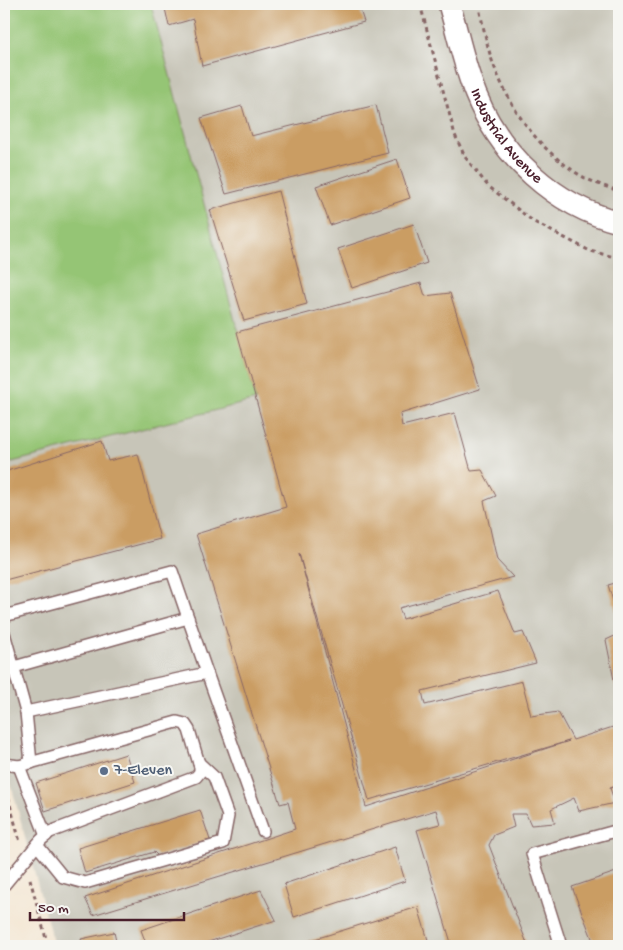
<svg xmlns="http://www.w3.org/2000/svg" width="623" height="950" font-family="'Gochi Hand',sans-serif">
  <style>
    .industrial { fill: #c7c5b8 }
    .green { fill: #95c574; stroke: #707250 }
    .building { fill: #ca9d64; fill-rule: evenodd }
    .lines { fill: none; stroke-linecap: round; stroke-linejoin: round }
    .service-casing { stroke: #866565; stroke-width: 14 }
    .minor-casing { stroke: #866565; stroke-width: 24 }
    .path { stroke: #866565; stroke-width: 3; stroke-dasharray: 4 4; stroke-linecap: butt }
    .service { stroke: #fff; stroke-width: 11 }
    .minor { stroke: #fff; stroke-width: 21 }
    .service-dot { fill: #5c6f8a; stroke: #f6f6f2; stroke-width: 2 }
    .labels { text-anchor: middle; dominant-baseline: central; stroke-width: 4; stroke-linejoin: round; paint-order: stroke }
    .street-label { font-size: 16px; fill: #4a1f2b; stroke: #f6f6f2 }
    .service-label { font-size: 16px; fill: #4e5e75; stroke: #f6f6f2; text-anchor: start }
  </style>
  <rect width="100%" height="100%" fill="#f6f6f2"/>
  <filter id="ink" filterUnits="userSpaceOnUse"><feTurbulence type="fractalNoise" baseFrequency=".02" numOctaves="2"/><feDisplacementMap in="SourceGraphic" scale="10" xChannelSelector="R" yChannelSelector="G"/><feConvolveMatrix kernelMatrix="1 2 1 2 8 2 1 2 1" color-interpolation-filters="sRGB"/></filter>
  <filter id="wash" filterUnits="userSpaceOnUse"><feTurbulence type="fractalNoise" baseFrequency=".0096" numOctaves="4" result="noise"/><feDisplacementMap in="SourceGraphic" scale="20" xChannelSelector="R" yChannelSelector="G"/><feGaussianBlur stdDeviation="1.12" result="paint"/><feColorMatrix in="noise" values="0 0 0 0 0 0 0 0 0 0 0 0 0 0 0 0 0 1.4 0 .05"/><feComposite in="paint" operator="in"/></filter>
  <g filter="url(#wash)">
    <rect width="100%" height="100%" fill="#f4e6d2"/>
    <polygon class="industrial" points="151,4 619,4 619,946 54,946 4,758 4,464 255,400"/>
    <polygon class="green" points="4,4 151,4 256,400 4,464"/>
    <g id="blocks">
      <g class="building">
        <polygon points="164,4 358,4 364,22 202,66 193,19 169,26"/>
        <polygon points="376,105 388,153 226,194 201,118 242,106 251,136"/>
        <polygon points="397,159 410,198 330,225 316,186"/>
        <polygon points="278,191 307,304 244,321 210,210"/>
        <polygon points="414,224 427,263 352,288 338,249"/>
        <path d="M421 283 425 296 450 293 480 389 400 414 402 426 455 413 471 471 482 470 496 496 484 501 497 560 513 577 399 608 403 619 498 591 515 634 523 632 536 663 422 691 425 705 522 681 531 716 558 712 573 740 619 725V785L610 788 615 803 579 811 574 798 551 809 555 823 531 825 526 814H511L514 827 494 835 489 845 528 946H452L417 830 440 824 436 810 93 915 85 898 295 829 288 802 280 804 196 534 286 507 237 332ZM299 554 369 800 569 741 366 807Z"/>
        <polygon points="102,441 108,461 138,454 160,539 5,580 4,472"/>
        <polygon points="619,582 619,620 608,585"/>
        <polygon points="619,634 619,700 618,700 606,640"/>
        <polygon points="126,754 135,782 45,811 36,783"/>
        <polygon points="200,810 210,840 158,856 154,852 85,873 78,848"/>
        <polygon points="395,847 405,881 294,917 284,884"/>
        <polygon points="619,871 619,946 595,946 572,887"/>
        <polygon points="261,890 276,920 196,946 147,946 141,930"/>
        <polygon points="418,907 428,940 407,946 302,946 302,943"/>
        <polygon points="114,932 117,946 83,946 81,939"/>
      </g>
    </g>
  </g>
  <g filter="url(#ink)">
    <use href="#blocks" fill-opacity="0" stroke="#866565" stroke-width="1"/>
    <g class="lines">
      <g class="service-casing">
        <g id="service">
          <polyline points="4,616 172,571 207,673 26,712 4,633"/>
          <polyline points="14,667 188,618"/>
          <polyline points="207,673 263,831"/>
          <polyline points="26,712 31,763"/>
          <polyline points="4,764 19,766 177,722 185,724 189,730 200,767 200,772 196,777 50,832 41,840 4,885"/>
          <polyline points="19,766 46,836"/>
          <polyline points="37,845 63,877 85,883 223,843 228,816 214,777 199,763"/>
          <polyline points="561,946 532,854 619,830"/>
        </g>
      </g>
      <g class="minor-casing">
        <g id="minor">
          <path id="s1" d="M449 4C458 34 464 66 476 95 501 156 555 206 619 222"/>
        </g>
      </g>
      <g class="path">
        <polyline points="420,4 455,135 465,157 488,186 534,222 590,251 619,258"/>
        <path d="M478 4C483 23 486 44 493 63 508 104 534 144 571 169 585 180 603 186 619 191"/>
        <polyline points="4,782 20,842"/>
        <polyline points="30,879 48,946"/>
      </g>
      <use href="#service" class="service"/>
      <use href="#minor" class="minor"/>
    </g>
  </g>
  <circle class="service-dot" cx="104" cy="771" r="5"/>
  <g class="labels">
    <g class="street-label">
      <text stroke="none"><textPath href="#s1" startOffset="146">Industrial Avenue</textPath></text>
    </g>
    <g class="service-label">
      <text x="114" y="771">7-Eleven</text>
    </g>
  </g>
  <rect width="623" height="950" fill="none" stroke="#f6f6f2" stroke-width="20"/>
  <path d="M30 912v8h154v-8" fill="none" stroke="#4a1f2b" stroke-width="2.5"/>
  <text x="38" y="912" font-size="15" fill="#4a1f2b" stroke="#f6f6f2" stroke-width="4" paint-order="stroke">50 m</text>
</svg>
